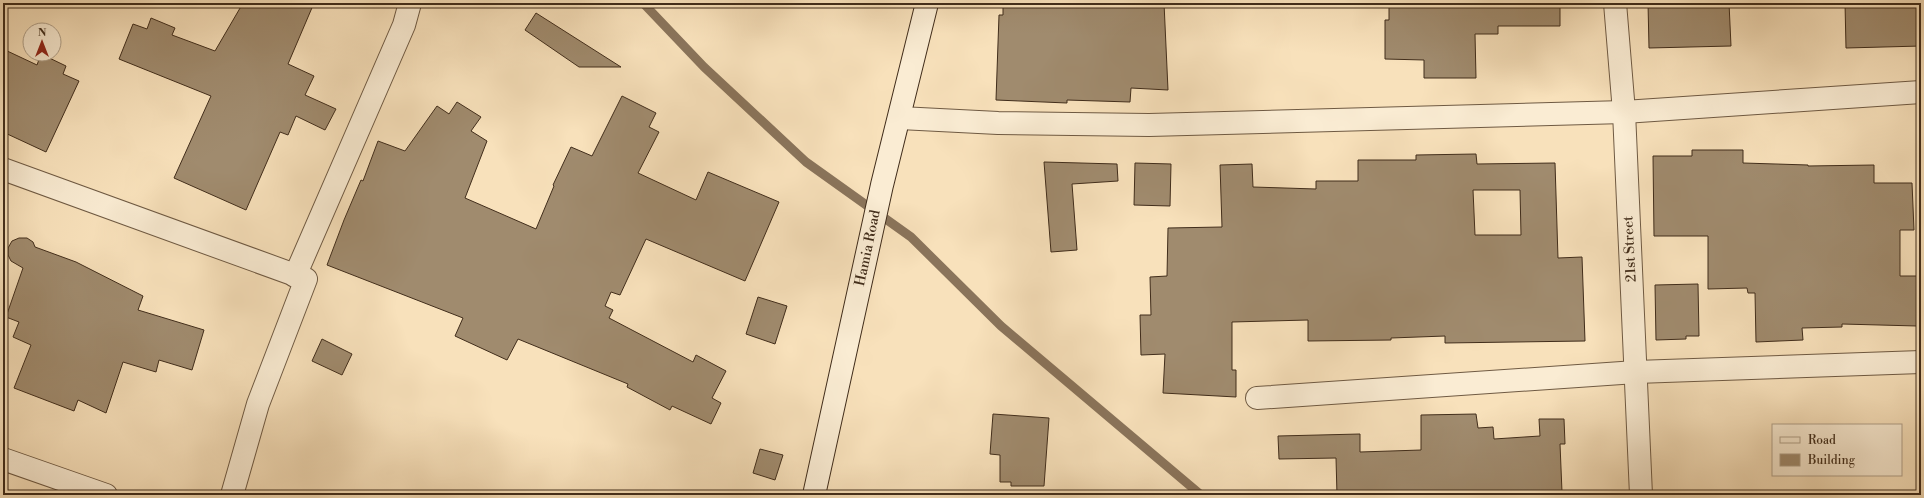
<svg xmlns="http://www.w3.org/2000/svg" width="1924" height="498" font-family="'Libre Bodoni',serif">
  <style>
    .lines { fill: none; stroke-linecap: round; stroke-linejoin: round }
    .stream { stroke: #8a745b; stroke-width: 9 }
    .building { fill: #a08b6e; stroke: #412d1b; fill-rule: evenodd }
    .street-casing { stroke: #6f5a43; stroke-width: 24 }
    .secondary-casing { stroke: #412d1b; stroke-width: 24 }
    .street { stroke: #faecd3; stroke-width: 22 }
    .secondary { stroke: #faecd3; stroke-width: 22 }
    .labels { text-anchor: middle; dominant-baseline: central; stroke-width: 3; stroke-linejoin: round; paint-order: stroke }
    .street-label { font-size: 14px; fill: #412d1b; stroke: #faecd3 }
  </style>
  <rect width="100%" height="100%" fill="#f8e1bb"/>
  <filter id="stains"><feTurbulence type="fractalNoise" baseFrequency=".005" numOctaves="4"/><feColorMatrix values="0 0 0 0 .2 0 0 0 0 .09 0 0 0 0 .02 0 0 0 .5 -.17"/></filter>
  <radialGradient id="worn" r=".72"><stop offset=".6" stop-color="#630" stop-opacity="0"/><stop offset="1" stop-color="#630" stop-opacity=".3"/></radialGradient>
  <g class="lines">
    <polyline class="stream" points="643,3 704,67 806,162 911,237 1001,326 1201,495"/>
  </g>
  <g class="building">
    <polygon points="243,3 314,3 288,64 314,76 305,95 336,109 325,130 296,116 288,135 280,132 246,210 174,178 211,96 119,59 133,24 147,29 151,18 175,28 172,35 215,51"/>
    <polygon points="1003,3 1164,3 1168,90 1131,88 1130,102 1067,100 1067,103 996,100 999,15 1003,15"/>
    <polygon points="1389,3 1560,3 1560,26 1498,26 1498,34 1475,34 1476,78 1424,78 1424,60 1385,59 1385,20 1389,20"/>
    <polygon points="1648,3 1729,3 1731,46 1649,48"/>
    <polygon points="1845,3 1921,3 1921,46 1846,48"/>
    <polygon points="536,13 621,67 579,67 525,30"/>
    <polygon points="3,49 37,65 41,54 66,66 63,74 79,81 46,152 3,132"/>
    <polygon points="622,96 656,113 649,127 659,132 638,173 696,200 708,172 779,202 745,281 646,239 620,295 611,292 605,306 613,310 609,318 693,362 696,355 726,371 712,398 721,403 711,424 672,406 670,410 627,387 628,384 518,339 507,360 455,336 463,318 327,265 344,220 361,180 363,181 378,141 405,151 437,106 449,114 457,102 481,117 471,131 487,141 465,198 536,229 554,186 553,185 571,147 592,156"/>
    <polygon points="1692,150 1743,150 1743,163 1808,165 1808,166 1874,165 1874,183 1912,183 1914,230 1900,230 1900,276 1918,276 1917,326 1842,324 1842,327 1802,328 1803,340 1756,342 1755,293 1748,293 1747,288 1708,289 1708,236 1654,236 1653,156 1692,156"/>
    <path d="M1476 154 1477 164 1555 163 1558 258 1582 257 1585 341 1445 343V336L1391 338V340L1308 341V320L1232 322V370H1236V397L1163 393 1165 354 1141 355 1140 315H1151L1150 277 1167 276 1168 228 1222 227 1220 165 1252 164 1253 187 1316 189V181H1358V160H1416V155ZM1473 190H1520L1521 235H1475Z"/>
    <polygon points="1044,162 1117,164 1118,181 1072,184 1077,250 1051,252"/>
    <polygon points="1135,163 1171,164 1170,206 1134,205"/>
    <polygon points="19,238 27,238 33,242 35,247 76,262 143,296 138,310 204,330 192,370 159,360 156,372 123,362 106,413 78,400 74,411 14,388 31,345 13,337 19,322 6,317 23,268 11,261 8,255 8,248 12,241"/>
    <polygon points="1698,284 1699,336 1686,336 1686,339 1656,340 1655,285"/>
    <polygon points="758,297 787,306 775,344 746,334"/>
    <polygon points="322,339 352,354 342,375 312,361"/>
    <polygon points="993,414 1049,418 1044,486 1011,486 1011,482 1000,482 1000,455 990,454"/>
    <polygon points="1476,414 1478,428 1493,427 1494,439 1540,436 1539,419 1564,419 1565,444 1560,444 1562,492 1551,493 1551,495 1337,495 1336,458 1279,459 1278,436 1360,434 1360,452 1421,450 1421,415"/>
    <polygon points="760,449 783,455 775,480 753,473"/>
  </g>
  <g class="lines">
    <g class="street-casing">
      <g id="street">
        <polyline points="1615,3 1624,112 1641,495"/>
        <polyline points="900,118 998,123 1149,125 1624,112 1921,92"/>
        <polyline points="3,169 306,279 258,404 232,495"/>
        <polyline points="295,276 404,25 410,3"/>
        <polyline points="1257,398 1636,372 1921,362"/>
        <polyline points="3,459 106,495"/>
      </g>
    </g>
    <g class="secondary-casing">
      <polyline id="secondary" points="814,495 882,185 927,3"/>
    </g>
    <use href="#street" class="street"/>
    <use href="#secondary" class="secondary"/>
  </g>
  <g class="labels">
    <g class="street-label">
      <text transform="translate(868 248) rotate(-78)">Hamia Road</text>
      <text transform="translate(1630 249) rotate(-93)">21st Street</text>
    </g>
  </g>
  <rect width="1924" height="498" fill="none" stroke="#f8e1bb" stroke-width="16"/>
  <rect x="4" y="4" width="1916" height="490" fill="none" stroke="#412d1b" stroke-width="2"/>
  <rect x="8" y="8" width="1908" height="482" fill="none" stroke="#412d1b"/>
  <rect x="1772" y="424" width="130" height="52" fill="#faecd3" stroke="#b0a089"/>
  <rect x="1780" y="437" width="20" height="6" fill="#faecd3" stroke="#b0a089"/>
  <text x="1808" y="444" font-size="12" fill="#412d1b">Road</text>
  <rect x="1780" y="454" width="20" height="12" fill="#a08b6e" stroke="#b0a089"/>
  <text x="1808" y="464" font-size="12" fill="#412d1b">Building</text>
  <g transform="translate(42 42)"><circle r="19" fill="#faecd3" stroke="#b0a089"/>
  <path d="M0-3L7 15L0 10L-7 15Z" fill="#8f2418"/>
  <text y="-6" font-size="11" font-weight="bold" text-anchor="middle" fill="#412d1b">N</text>
  </g>
  <rect width="100%" height="100%" filter="url(#stains)"/>
  <rect width="100%" height="100%" fill="url(#worn)"/>
</svg>
